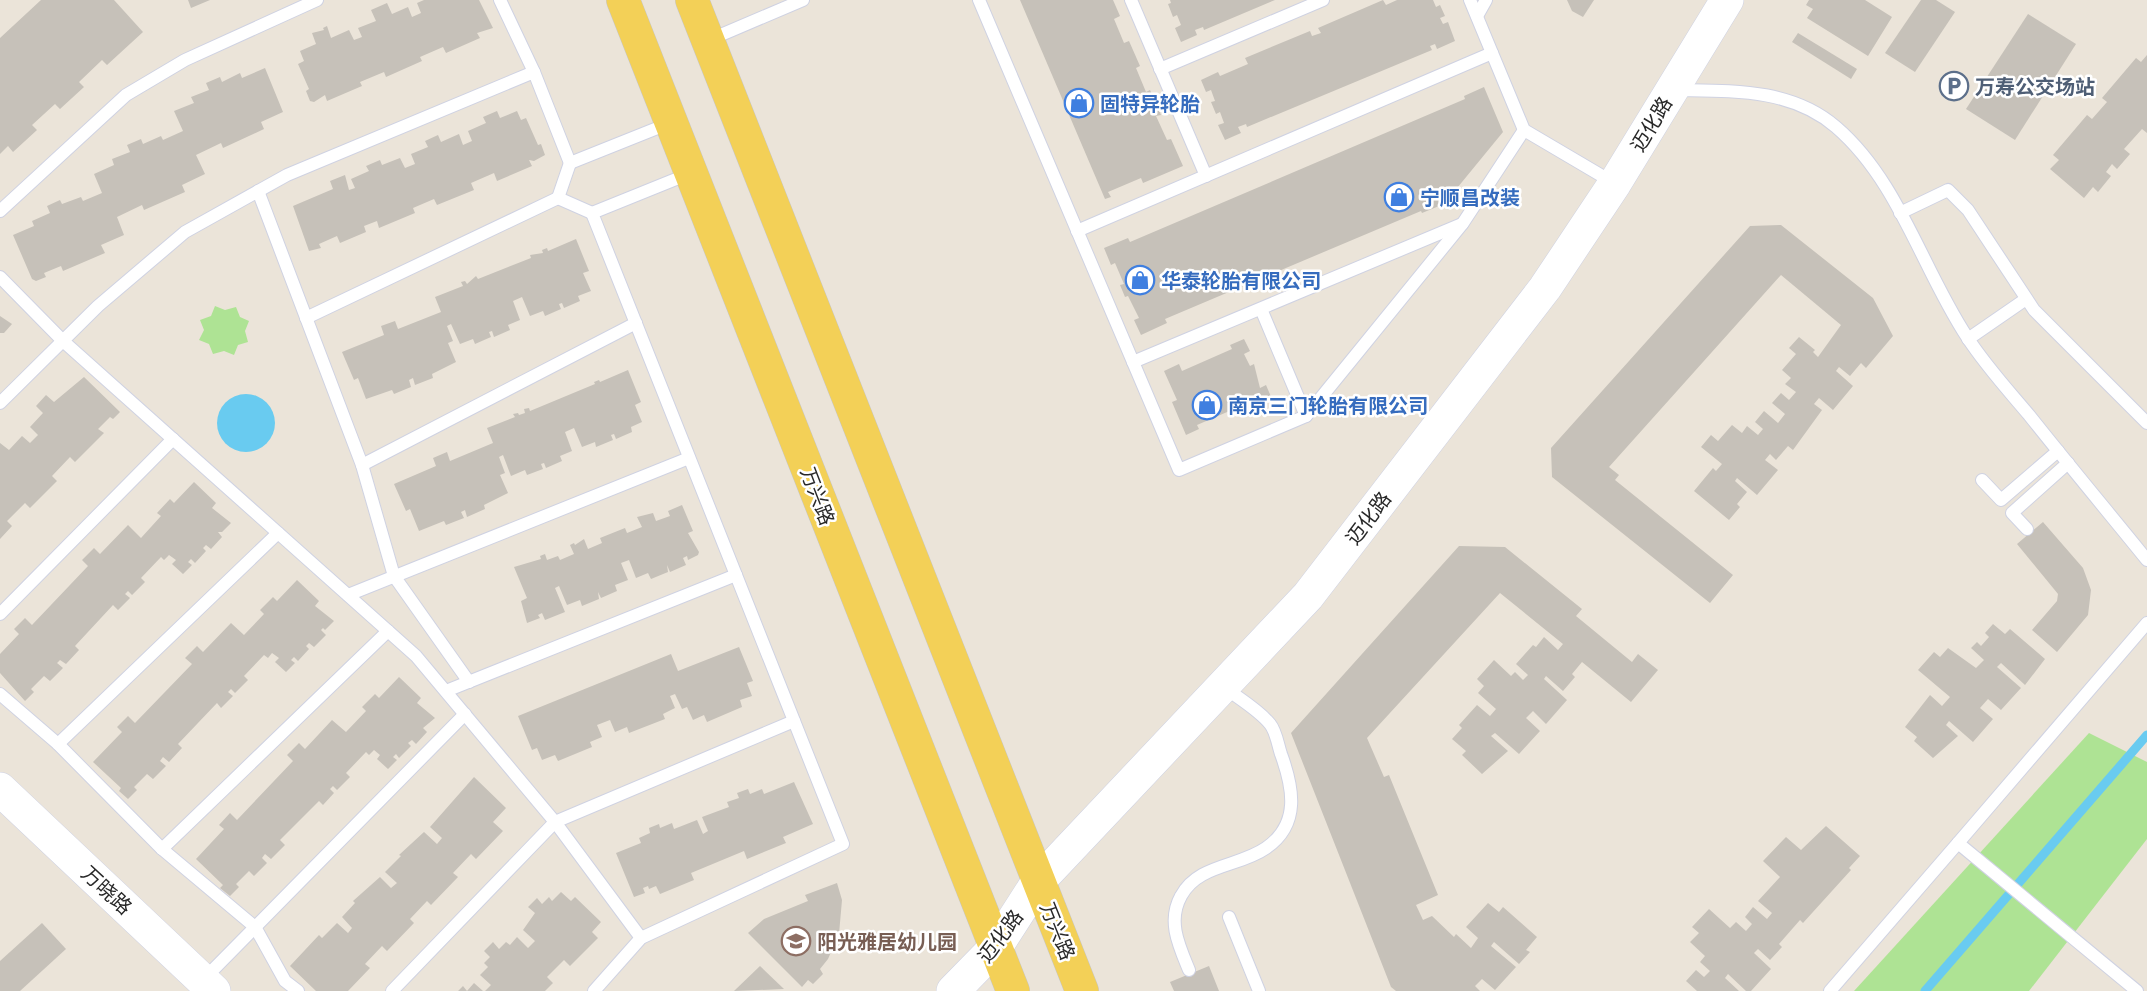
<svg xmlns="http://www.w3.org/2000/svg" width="2147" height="991" font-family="'Asap Condensed','Noto Sans SC',sans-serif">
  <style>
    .green { fill: #aee394 }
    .water { fill: #69cbf0 }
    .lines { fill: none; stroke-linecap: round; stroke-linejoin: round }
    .stream { stroke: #69cbf0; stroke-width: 9 }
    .building { fill: #c6c1b9 }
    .lane-casing { stroke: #cfd2e2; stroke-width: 14 }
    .secondary-casing { stroke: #cfd2e2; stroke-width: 34 }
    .primary-casing { stroke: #c7c7c7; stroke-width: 34 }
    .lane { stroke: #fff; stroke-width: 12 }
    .secondary { stroke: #fff; stroke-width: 33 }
    .primary { stroke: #f3d057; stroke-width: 33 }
    .labels { text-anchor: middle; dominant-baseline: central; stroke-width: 5; stroke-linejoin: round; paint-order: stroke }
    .service-label { font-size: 20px; font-weight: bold; fill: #4e5e75; stroke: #fff; text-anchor: start }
    .shop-label { font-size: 20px; font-weight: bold; fill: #366cbe; stroke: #fff; text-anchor: start }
    .street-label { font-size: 20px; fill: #282828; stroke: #fff }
    .education-label { font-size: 20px; font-weight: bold; fill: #785e54; stroke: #fff; text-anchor: start }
  </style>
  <rect width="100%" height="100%" fill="#ebe4d9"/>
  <g class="green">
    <polygon points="215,306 225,310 236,307 240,317 249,321 245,331 248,342 238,345 234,355 224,351 213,354 209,344 199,340 204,330 200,320 211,316"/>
    <polygon points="2089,733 2147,762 2147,839 2029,991 1854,991"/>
  </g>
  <circle class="water" cx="246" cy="423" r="29"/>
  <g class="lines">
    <polyline class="stream" points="1925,991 2147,735"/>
  </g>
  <g class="building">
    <polygon points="41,0 114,0 143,32 107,65 102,60 79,82 84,87 60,109 55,104 32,125 37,130 13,152 8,146 0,154 0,38"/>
    <polygon points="188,0 210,0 191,8"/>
    <polygon points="424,0 479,0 493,28 477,33 480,38 446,53 443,47 420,57 422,61 386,77 384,72 360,82 362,86 327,101 325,95 314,102 310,101 306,91 309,89 298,64 304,61 300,51 316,44 312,33 324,30 323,28 327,26 331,38 349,30 354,40 362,37 358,28 376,21 371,10 387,3 392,14 408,7 412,17 421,13 417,3"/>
    <polygon points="1020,0 1113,0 1120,16 1114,19 1124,43 1129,41 1140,66 1136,68 1146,92 1150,90 1161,115 1156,116 1167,140 1171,139 1183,166 1143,183 1141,178 1108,192 1111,197 1105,199"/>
    <polygon points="1170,0 1275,0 1204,30 1203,27 1195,30 1197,35 1181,42 1175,28 1181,25 1177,15 1173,17 1168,4 1171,3"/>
    <polygon points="1383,0 1386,5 1397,0 1433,0 1436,7 1440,5 1445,16 1440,18 1443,24 1448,22 1455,41 1437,49 1435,44 1430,46 1432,50 1247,127 1246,124 1238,127 1241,133 1225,140 1218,125 1224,123 1220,112 1216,114 1211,102 1215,101 1211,90 1206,92 1201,80 1218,72 1220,76 1248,64 1245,58 1310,31 1312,36 1321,33 1318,28"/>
    <polygon points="1567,0 1594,0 1583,17 1572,11"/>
    <polygon points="1809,0 1865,0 1892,17 1868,56 1807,18 1813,9 1806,5"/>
    <polygon points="1921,0 1936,0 1955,12 1915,72 1885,53"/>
    <polygon points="2028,14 2076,44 2015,140 1966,109"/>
    <polygon points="1798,33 1857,69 1851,79 1792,42"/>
    <polygon points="2147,55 2147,133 2142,129 2124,149 2130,154 2117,169 2112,164 2106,172 2111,176 2098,192 2093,187 2084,198 2050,169 2059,160 2053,155 2087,115 2092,119 2107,102 2102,98 2136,58 2141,62"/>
    <polygon points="265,68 283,112 261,122 264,129 223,148 221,143 196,155 205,174 182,185 185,192 144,210 142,205 117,217 124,235 101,245 105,253 63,271 61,266 44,273 46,277 36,281 32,279 13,235 34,226 32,221 50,213 47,206 60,200 62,204 81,197 83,201 102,193 94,174 114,165 112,159 130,152 127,145 141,139 143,144 161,136 163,140 183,131 174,111 194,103 191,97 209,90 206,83 220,77 222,82 240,73 242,78"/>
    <polygon points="1484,87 1503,132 1444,204 1422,213 1421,211 1165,319 1167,323 1141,335 1134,320 1139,318 1128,296 1125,297 1120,285 1124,284 1115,263 1111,265 1104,248 1128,238 1130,242 1465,99 1464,96"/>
    <polygon points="497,111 500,118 517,111 521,120 526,118 538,145 541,144 545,155 534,161 529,160 532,166 497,181 494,173 471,183 474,190 437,205 434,199 413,208 415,213 379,228 377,221 364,226 366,232 340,243 337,236 319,244 321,248 309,251 293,206 333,189 330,181 345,175 349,190 355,188 351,179 369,171 366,166 380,160 382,165 400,158 405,168 415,164 411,154 428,147 425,141 438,135 441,142 459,134 463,145 472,141 468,131 486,123 483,117"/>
    <polygon points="1781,225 1873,298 1893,336 1866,368 1861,363 1850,376 1839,367 1836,371 1853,386 1833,410 1819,398 1814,404 1822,410 1793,450 1788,446 1776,460 1770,454 1765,460 1778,470 1757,495 1737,478 1735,481 1747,492 1737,504 1740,507 1729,520 1694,491 1713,468 1716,471 1722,464 1701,447 1711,435 1718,441 1732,425 1742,433 1747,426 1758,435 1763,429 1755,422 1764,411 1778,423 1785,414 1772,403 1781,393 1789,400 1796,392 1785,384 1791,378 1782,370 1796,354 1789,348 1799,337 1815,350 1813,352 1818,357 1841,325 1781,275 1609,467 1619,475 1615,480 1733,575 1710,603 1552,477 1551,448 1750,226"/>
    <polygon points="576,239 589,271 583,273 591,291 578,296 580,301 564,308 562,303 559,304 561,309 545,316 543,311 530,316 522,297 513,301 520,320 508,325 510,330 494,337 492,331 489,332 491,337 475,344 473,339 460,344 451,324 447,326 453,341 448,343 456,362 432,374 433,378 415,385 413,378 409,380 411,387 394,394 392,390 366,399 358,378 354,380 342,352 384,335 381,326 395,321 398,329 441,312 435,297 463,286 461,282 465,281 467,284 476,276 478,279 531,258 530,255 543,253 542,250 547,248 548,251"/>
    <polygon points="0,316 12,324 4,333 0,333"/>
    <polygon points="1244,339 1250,351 1244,354 1250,366 1254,364 1260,388 1266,385 1272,399 1258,405 1255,400 1197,425 1199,429 1186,435 1172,402 1177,400 1164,371 1179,364 1182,371 1232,349 1230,345"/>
    <polygon points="628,370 641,402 635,405 642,422 631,427 632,432 616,439 614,434 611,435 613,440 596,447 595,442 582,447 574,428 565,432 572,451 560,456 562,461 546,468 544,463 541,464 543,469 527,475 525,470 511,476 503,455 499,457 505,473 500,475 508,493 484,505 485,509 467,517 465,510 461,512 464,518 446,525 444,521 419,531 410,509 406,511 394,484 436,466 433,458 447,452 450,461 493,443 487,428 515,417 513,414 518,413 519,415 525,413 524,409 529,408 530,411 595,384 594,382 599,380 600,382"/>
    <polygon points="84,377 120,412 113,419 110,417 98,429 104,433 75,462 70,457 52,476 57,481 30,508 25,503 7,521 12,526 0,539 0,443 9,450 22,436 30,443 38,435 30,427 43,413 36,406 46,395 54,402"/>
    <polygon points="194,482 216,503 212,508 231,523 222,532 218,532 222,537 211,549 206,545 203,548 206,551 195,563 191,559 188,562 192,565 183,574 172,564 176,560 169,555 164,560 161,557 141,578 145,582 132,595 128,591 125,594 130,598 118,610 113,605 75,646 79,650 66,664 60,660 57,663 63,668 50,681 44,676 31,689 34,692 25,701 0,673 0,654 19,634 14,629 25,618 32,625 88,566 82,560 94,548 100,554 128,525 141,538 161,516 157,513 170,499 174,503"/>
    <polygon points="682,505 693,531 688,533 699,552 698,555 688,560 687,556 683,558 686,565 670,572 667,565 668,572 651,579 648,573 636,578 629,560 621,563 628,580 615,585 617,591 601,598 598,592 599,599 582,606 580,600 567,605 559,586 555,588 565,612 545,620 542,613 538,615 540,618 527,623 521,601 527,598 514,567 541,559 540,556 545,554 547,560 558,556 560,560 574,554 570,545 574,543 575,545 584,539 588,549 602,543 600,538 625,528 627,533 642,527 637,517 653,513 656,521 670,516 668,511"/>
    <polygon points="2043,522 2083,568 2091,590 2088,615 2057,652 2032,630 2057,601 2058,594 2017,544"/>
    <polygon points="1459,546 1505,547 1582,609 1576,616 1632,662 1638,654 1658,670 1631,702 1582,662 1572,674 1575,677 1563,691 1546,676 1544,679 1567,700 1546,724 1533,711 1526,718 1540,731 1519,754 1495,733 1491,736 1508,751 1482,774 1462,755 1466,751 1452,739 1462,728 1459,725 1477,705 1490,716 1496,709 1478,693 1484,686 1477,679 1494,660 1511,676 1515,672 1523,680 1528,675 1516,664 1533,645 1536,647 1544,637 1558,650 1563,644 1500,593 1367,738 1384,777 1389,775 1438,895 1416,905 1423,920 1432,916 1454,937 1456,934 1471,948 1478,938 1466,927 1488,903 1499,912 1503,907 1537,937 1526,950 1530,952 1519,964 1494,942 1491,946 1516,967 1495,990 1482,979 1475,986 1480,991 1396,991 1391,987 1291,733"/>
    <polygon points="297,580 319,601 315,606 334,621 325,630 323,628 321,630 326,635 314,647 309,643 306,646 309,649 298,661 294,657 291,660 295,663 286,672 275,662 279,658 272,653 268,658 264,655 244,676 248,680 235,693 231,689 228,692 233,696 221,708 217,703 178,744 182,748 169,762 163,757 160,761 166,766 153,779 147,774 134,787 137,790 128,799 119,791 121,788 93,762 122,732 117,727 128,716 135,723 192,664 185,658 197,646 203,652 231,623 244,635 264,614 260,610 273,597 277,601"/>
    <polygon points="1993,624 2005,634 2010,629 2045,659 2025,685 2001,663 1997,667 2021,688 2001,710 1988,699 1980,708 1993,719 1973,742 1949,721 1946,725 1958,736 1933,758 1914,741 1917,737 1905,727 1930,695 1942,706 1950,697 1918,670 1934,652 1940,657 1948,648 1976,668 1984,660 1971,648 1977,642 1981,646 1989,637 1985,633"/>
    <polygon points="739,647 753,681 747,683 752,696 740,700 742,707 707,722 704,715 693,720 687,707 682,709 675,694 670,696 675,708 663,714 665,719 629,733 627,727 615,732 610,720 597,725 602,737 590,742 592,747 558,761 555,755 542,760 537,748 532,750 518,716 671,654 678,671"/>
    <polygon points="399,677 421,698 417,703 435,718 423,728 427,732 416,744 412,740 408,743 411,746 399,758 396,754 393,757 397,760 388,769 377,759 380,755 374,750 369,755 366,752 346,773 350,777 337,790 333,786 330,789 334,793 323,805 319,801 280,840 285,845 271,859 265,854 262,858 267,863 254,876 249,871 236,884 239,887 230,896 220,888 223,885 196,859 224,829 219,825 230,813 237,820 293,761 287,755 299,743 305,749 332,720 346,732 366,711 362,707 375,694 379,698"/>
    <polygon points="474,777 506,808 493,822 503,831 476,859 471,854 453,873 458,877 431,905 427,901 410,919 414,923 387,951 382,946 365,964 370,968 348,991 316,991 290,966 319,935 322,938 337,923 348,933 352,928 342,917 355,903 353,901 380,877 391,888 397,883 385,872 401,856 399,855 424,832 437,844 442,838 430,827"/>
    <polygon points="794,782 813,824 783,837 786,843 747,859 744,851 691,873 694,880 660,894 656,886 649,889 648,886 643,888 645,893 634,897 616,853 641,843 639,838 650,833 649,828 659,824 660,828 672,823 674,829 697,820 703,834 708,831 702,817 729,807 727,802 739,798 737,793 748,789 750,794 762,789 764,794"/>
    <polygon points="1826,826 1860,856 1849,868 1851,870 1803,923 1800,920 1779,944 1782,947 1770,960 1758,949 1754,953 1771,969 1751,991 1746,991 1728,974 1725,978 1739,991 1697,991 1686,981 1696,970 1704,977 1710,971 1700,962 1705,956 1690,942 1699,933 1692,927 1709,909 1730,928 1736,922 1746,931 1752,924 1745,917 1753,907 1767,919 1772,913 1758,901 1780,877 1763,861 1786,837 1801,850"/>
    <polygon points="837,883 842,900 839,934 828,959 820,969 823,974 813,984 808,980 802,987 748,933 764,919 808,901 805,895"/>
    <polygon points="561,892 571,901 575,897 601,922 592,932 598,938 570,966 564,960 547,977 553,983 545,991 485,991 491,985 480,975 488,967 484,963 490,957 484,951 493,942 499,949 506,942 510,945 517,937 528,948 535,941 523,930 535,913 528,907 537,898 542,904 549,897 552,901"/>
    <polygon points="42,923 66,949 20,991 0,991 0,961"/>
    <polygon points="760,966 784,989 734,991"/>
    <polygon points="1209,966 1219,991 1174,991 1170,982"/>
    <polygon points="474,983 483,991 458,991 463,986 467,991"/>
  </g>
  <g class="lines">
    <g class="lane-casing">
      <g id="lane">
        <polyline points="500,0 534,72"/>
        <polyline points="979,0 1179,470 1306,416 1463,223 1524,130"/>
        <polyline points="1131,0 1206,176"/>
        <polyline points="1470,0 1524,130 1614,183"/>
        <polyline points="1477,16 1486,0"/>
        <polyline points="709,40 803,0"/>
        <polyline points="1160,69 1323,0"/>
        <path d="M1676 90C1731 91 1791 88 1836 127 1899 181 1922 269 1967 337 1985 365 2008 390 2029 415 2068 464 2108 512 2147 560"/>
        <polyline points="570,163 558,198 592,213"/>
        <polyline points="258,191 362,465 636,323"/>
        <polyline points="0,211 126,95 185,60 317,0"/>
        <polyline points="1900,213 1948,190 1968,210 2034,310 2147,423"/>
        <polyline points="1077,231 1492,53"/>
        <polyline points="0,277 63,341 416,656 555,822 641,938"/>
        <polyline points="1261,309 1306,416"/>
        <polyline points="306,318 558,198"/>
        <polyline points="1968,339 2026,299"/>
        <polyline points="1133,362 1462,224"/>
        <polyline points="0,403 98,306 185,232 287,175 534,72 570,163 670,123"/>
        <polyline points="362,465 394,576 469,682"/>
        <polyline points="1982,480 2001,500 2058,451"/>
        <polyline points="2027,529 2012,513 2068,463"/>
        <polyline points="348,595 689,458"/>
        <polyline points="0,614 173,439"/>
        <polyline points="446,691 736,575"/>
        <polyline points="0,694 58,744 162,849 255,927 285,981 298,991"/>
        <polyline points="58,744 278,533"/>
        <polyline points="162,849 388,631"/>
        <polyline points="1229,917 1259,991"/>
        <path d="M1189 970C1179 946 1167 921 1181 896 1198 864 1239 867 1266 848 1301 824 1293 787 1281 754 1278 745 1276 731 1270 724 1259 710 1238 698 1224 687"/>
        <polyline points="203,980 465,714"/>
        <polyline points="392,991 555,822 794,721"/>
        <polyline points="594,991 641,938 843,844 592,213 691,173"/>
        <polyline points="1830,991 1958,843"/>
        <polyline points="2137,991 1958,843 2147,623"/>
      </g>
    </g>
    <g class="secondary-casing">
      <g id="secondary">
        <polyline points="0,789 214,991"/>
        <polyline points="953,991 996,947 1037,883 1308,596 1545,288 1615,183 1727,0"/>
      </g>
    </g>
    <g class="primary-casing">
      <g id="primary">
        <polyline points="623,0 1013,991"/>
        <polyline points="692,0 1082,991"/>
      </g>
    </g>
    <use href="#lane" class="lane"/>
    <use href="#secondary" class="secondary"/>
    <use href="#primary" class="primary"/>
  </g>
  <defs>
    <g id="parking-ring" transform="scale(1.5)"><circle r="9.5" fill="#fff" stroke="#5c6f8a" stroke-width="1.5"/><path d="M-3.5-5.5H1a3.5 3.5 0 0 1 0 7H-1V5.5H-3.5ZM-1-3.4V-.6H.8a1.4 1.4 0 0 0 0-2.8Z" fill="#5c6f8a"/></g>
    <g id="shop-ring" transform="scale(1.5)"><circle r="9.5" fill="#fff" stroke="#3f7fe0" stroke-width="1.5"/><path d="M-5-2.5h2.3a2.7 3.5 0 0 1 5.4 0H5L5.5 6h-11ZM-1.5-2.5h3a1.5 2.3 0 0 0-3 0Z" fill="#3f7fe0"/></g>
    <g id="school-ring" transform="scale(1.5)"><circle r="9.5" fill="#fff" stroke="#8d6e63" stroke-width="1.5"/><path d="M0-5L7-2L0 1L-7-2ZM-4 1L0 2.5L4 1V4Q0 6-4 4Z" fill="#8d6e63"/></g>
  </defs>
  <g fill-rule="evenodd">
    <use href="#parking-ring" x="1954" y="86"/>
    <use href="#shop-ring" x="1079" y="103"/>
    <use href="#shop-ring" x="1399" y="197"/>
    <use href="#shop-ring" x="1140" y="280"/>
    <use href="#shop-ring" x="1207" y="405"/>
    <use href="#school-ring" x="796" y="941"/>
  </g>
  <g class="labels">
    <g class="service-label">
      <text x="1975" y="86">万寿公交场站</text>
    </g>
    <g class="shop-label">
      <text x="1100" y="103">固特异轮胎</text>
      <text x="1420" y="197">宁顺昌改装</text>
      <text x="1161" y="280">华泰轮胎有限公司</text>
      <text x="1228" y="405">南京三门轮胎有限公司</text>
    </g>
    <g class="street-label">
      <text transform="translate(1651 124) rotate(-59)">迈化路</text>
      <text transform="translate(818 496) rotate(69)">万兴路</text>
      <text transform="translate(1368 518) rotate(-53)">迈化路</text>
      <text transform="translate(107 890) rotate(43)">万晓路</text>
      <text transform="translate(1058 931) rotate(68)">万兴路</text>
      <text transform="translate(1000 936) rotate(-53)">迈化路</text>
    </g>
    <g class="education-label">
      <text x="817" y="941">阳光雅居幼儿园</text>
    </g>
  </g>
</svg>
